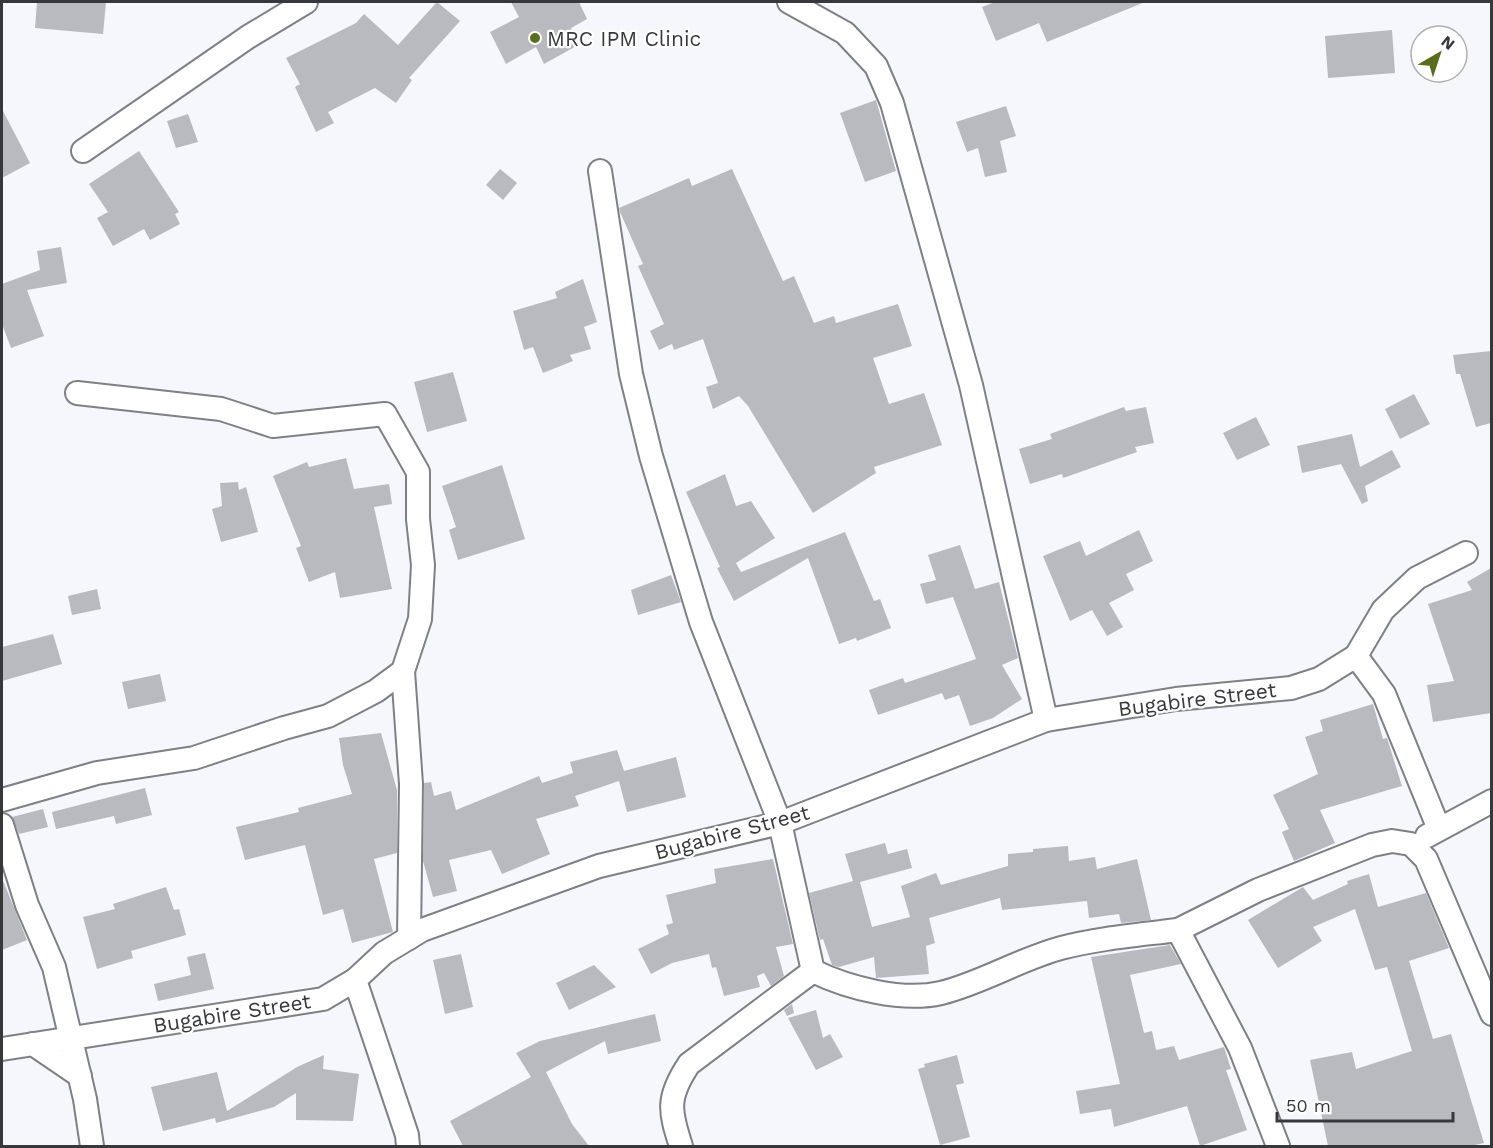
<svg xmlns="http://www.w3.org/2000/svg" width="1493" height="1148" font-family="'Work Sans',sans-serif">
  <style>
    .building { fill: #b8bac0 }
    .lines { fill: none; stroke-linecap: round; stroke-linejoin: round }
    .minor-casing { stroke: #7e8085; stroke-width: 26 }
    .minor { stroke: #fff; stroke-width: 22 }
    .poi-dot { fill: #5a6d1b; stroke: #fff; stroke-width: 2 }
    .labels { text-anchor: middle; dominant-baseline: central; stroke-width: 4.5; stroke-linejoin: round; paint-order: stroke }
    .poi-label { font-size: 21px; fill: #37383b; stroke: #fff; text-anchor: start }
    .street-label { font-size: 21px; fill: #37383b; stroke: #fff }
  </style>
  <rect width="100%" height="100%" fill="#f5f7fc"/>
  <g class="building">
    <polygon points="37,2 106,2 103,34 35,28"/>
    <polygon points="437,2 460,21 409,78 412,80 396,103 375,88 328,112 334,123 316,132 295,87 300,84 286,58 356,23 364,14 398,45"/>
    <polygon points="511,2 579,2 587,19 571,28 580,44 544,64 536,47 506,64 490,32 519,17"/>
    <polygon points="995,2 1145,2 1047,42 1039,23 996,41 982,7"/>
    <polygon points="1392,30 1395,73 1328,78 1325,36"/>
    <polygon points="876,100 896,171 865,182 840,113"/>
    <polygon points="1006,106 1016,136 1000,141 1007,172 985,177 978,148 967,152 956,122"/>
    <polygon points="2,109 30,163 2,178"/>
    <polygon points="188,114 198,142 176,148 167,121"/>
    <polygon points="139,151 179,212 175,214 180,224 150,240 144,229 113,246 97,218 108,212 89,184"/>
    <polygon points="500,169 517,183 503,200 486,185"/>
    <polygon points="732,169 783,281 794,276 814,323 834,316 836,323 898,304 912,346 873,358 889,404 924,393 942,445 874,467 876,473 813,513 748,406 739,396 713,409 706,387 718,383 703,339 674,350 672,344 659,350 650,331 664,324 638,266 643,264 620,212 619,208 689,178 692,186"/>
    <polygon points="61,247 67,283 27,290 44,336 11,348 2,324 2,284 40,270 37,251"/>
    <polygon points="583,279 597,322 584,327 591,349 570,355 573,361 543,373 533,347 524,350 513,311 557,298 555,292"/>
    <polygon points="1491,351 1491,423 1476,427 1460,374 1456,374 1453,355"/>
    <polygon points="453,372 467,421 427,432 414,382"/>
    <polygon points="1414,394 1430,424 1400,439 1385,409"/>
    <polygon points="1124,407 1126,411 1146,407 1154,443 1135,447 1137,452 1063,478 1062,474 1030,484 1019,449 1052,439 1050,434"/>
    <polygon points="1256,417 1270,445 1237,460 1223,433"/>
    <polygon points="1352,434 1360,467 1392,450 1401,467 1365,486 1368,501 1362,504 1341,464 1302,473 1297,446"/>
    <polygon points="346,458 354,489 389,484 392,504 374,507 392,589 340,598 335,572 309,582 296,548 301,546 273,476 307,462 309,467"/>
    <polygon points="502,465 525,539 458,560 449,530 456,527 442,486"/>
    <polygon points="725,474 736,506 751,501 775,538 736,563 741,572 845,532 874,601 880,599 891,628 857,641 856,638 839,644 808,558 734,601 717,568 720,567 686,492"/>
    <polygon points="238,482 239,490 246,487 258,532 221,542 212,509 222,506 220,483"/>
    <polygon points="1139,530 1153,561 1126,574 1134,590 1109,603 1123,627 1107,636 1092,610 1070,621 1043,556 1080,541 1086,556"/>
    <polygon points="960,545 975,589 999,582 1018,658 1002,665 1022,699 993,718 970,726 959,695 945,700 942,693 878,715 869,690 903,678 905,683 976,659 953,597 926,604 920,584 936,580 928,555"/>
    <polygon points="1491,568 1491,713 1433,722 1427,685 1454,681 1428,604 1472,590 1467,582"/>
    <polygon points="671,575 681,602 638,615 631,590"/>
    <polygon points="97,589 101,609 72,615 68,596"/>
    <polygon points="53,634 62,664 2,681 2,647"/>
    <polygon points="160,674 166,701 128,709 122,682"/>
    <polygon points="1373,704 1383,739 1387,738 1402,786 1320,810 1335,843 1294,861 1282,832 1289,829 1273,795 1318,774 1305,737 1323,731 1320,720"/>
    <polygon points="381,733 397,790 397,853 374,859 393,932 352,943 343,909 323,915 305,845 245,860 236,827 299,812 298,808 352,794 343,765 339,738"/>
    <polygon points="617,750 624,771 676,757 686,797 627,812 619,781 575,796 579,806 536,819 550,854 502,874 491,850 449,860 457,891 433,897 423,861 424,783 431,782 434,796 451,791 456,810 539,776 542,783 573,773 570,762"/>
    <polygon points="145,788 152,815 116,824 114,816 56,829 52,812"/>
    <polygon points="43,809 48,827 19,834 12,817"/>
    <polygon points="885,843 888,854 907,849 912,868 860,882 872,927 910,917 901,886 936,873 941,885 1008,866 1008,854 1033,852 1033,849 1068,846 1069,861 1095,857 1097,869 1137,859 1151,920 1121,923 1119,914 1089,918 1087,901 1002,910 1000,898 929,918 935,943 926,946 929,974 876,978 874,957 839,967 832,965 823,939 820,940 809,893 853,881 845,854"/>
    <polygon points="773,859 793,944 776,947 784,976 771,986 764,973 757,976 760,987 724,996 716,967 712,968 709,954 672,963 651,974 638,949 669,934 666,925 673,923 666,895 716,883 714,869"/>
    <polygon points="1369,874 1378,907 1426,893 1449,948 1409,961 1433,1039 1451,1034 1484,1143 1470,1146 1328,1146 1310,1060 1352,1052 1356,1069 1412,1051 1387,967 1375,970 1355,909 1313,927 1322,941 1278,968 1248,920 1303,887 1313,900 1348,884 1347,881"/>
    <polygon points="2,878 27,940 2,950"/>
    <polygon points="166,887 174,910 179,909 186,935 131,951 133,958 97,969 83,917 115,909 113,904"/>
    <polygon points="1170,945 1181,964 1130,975 1144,1033 1152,1031 1156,1050 1174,1046 1179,1060 1224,1047 1231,1069 1226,1070 1247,1130 1200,1146 1187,1106 1114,1127 1111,1109 1080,1114 1076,1091 1120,1084 1091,957"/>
    <polygon points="205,953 214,989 158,1001 154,984 191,975 187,957"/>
    <polygon points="461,954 473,1007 445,1014 433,960"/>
    <polygon points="594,965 616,987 569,1010 556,983"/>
    <polygon points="792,1004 794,1013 787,1016 784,1010"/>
    <polygon points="816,1010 823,1038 830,1034 843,1057 816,1070 788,1018"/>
    <polygon points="655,1014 661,1041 608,1054 605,1041 546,1072 572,1124 589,1146 463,1146 450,1121 531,1077 516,1053 540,1041"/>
    <polygon points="324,1055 323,1069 359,1074 353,1121 296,1120 296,1093 274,1107 216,1123 215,1118 163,1131 151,1087 217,1072 227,1111 297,1067"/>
    <polygon points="957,1055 964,1083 956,1085 970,1137 940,1145 918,1069 925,1067 924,1064"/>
  </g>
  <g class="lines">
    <g class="minor-casing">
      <g id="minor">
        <polyline points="789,2 845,33 876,66 892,103 971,385 1046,720"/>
        <polyline points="83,151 248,37 306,2"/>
        <path d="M600 171 631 374 651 456 701 622 780 823 813 971C848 988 902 1002 941 993 982 983 1020 959 1061 948 1099 938 1139 935 1178 930L1240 1048 1278 1146"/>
        <polyline points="1356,656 1384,694 1439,829"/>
        <polyline points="403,671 411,784 409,938"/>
        <polyline points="2,800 97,773 194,758 284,728 328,716 376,691 403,671 420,619 423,565 418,519 418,472 385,414 273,426 221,409 77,393"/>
        <polyline points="2,825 27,905 54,967 85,1099 92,1146"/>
        <polyline points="1427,836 1492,801"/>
        <polyline points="1178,930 1258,890 1372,845 1392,841 1411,844 1426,859 1492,1014"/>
        <polyline points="355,980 407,1135 408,1146"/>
        <polyline points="33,1044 80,1076"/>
        <polyline points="2,1049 323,999 355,980 384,953 422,930 599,866 780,823 1046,720 1176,699 1291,688 1319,679 1356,656 1383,610 1417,578 1466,553"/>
        <path d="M681 1146C669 1110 667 1097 689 1064L813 971"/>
      </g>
    </g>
    <use href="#minor" class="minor"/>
  </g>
  <circle class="poi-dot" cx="535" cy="38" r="6"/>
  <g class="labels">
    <g class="poi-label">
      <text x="547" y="38">MRC IPM Clinic</text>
    </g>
    <g class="street-label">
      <text transform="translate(1197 699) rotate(-7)">Bugabire Street</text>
      <text transform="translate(732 832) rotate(-15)">Bugabire Street</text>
      <text transform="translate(232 1013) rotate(-9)">Bugabire Street</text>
    </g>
  </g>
  <rect width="1493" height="1148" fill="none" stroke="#37383b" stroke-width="6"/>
  <g transform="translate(1439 54) rotate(39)"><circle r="28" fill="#ffffff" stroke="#afafb1" stroke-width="1.5"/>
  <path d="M0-4.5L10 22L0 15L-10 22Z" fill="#5a6d1b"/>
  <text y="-9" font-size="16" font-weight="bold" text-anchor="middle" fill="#37383b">N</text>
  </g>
  <path d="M1277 1112v9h176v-9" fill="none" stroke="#37383b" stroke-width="3"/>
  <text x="1286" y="1112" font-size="18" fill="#37383b" stroke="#ffffff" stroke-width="4.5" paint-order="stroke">50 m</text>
</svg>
